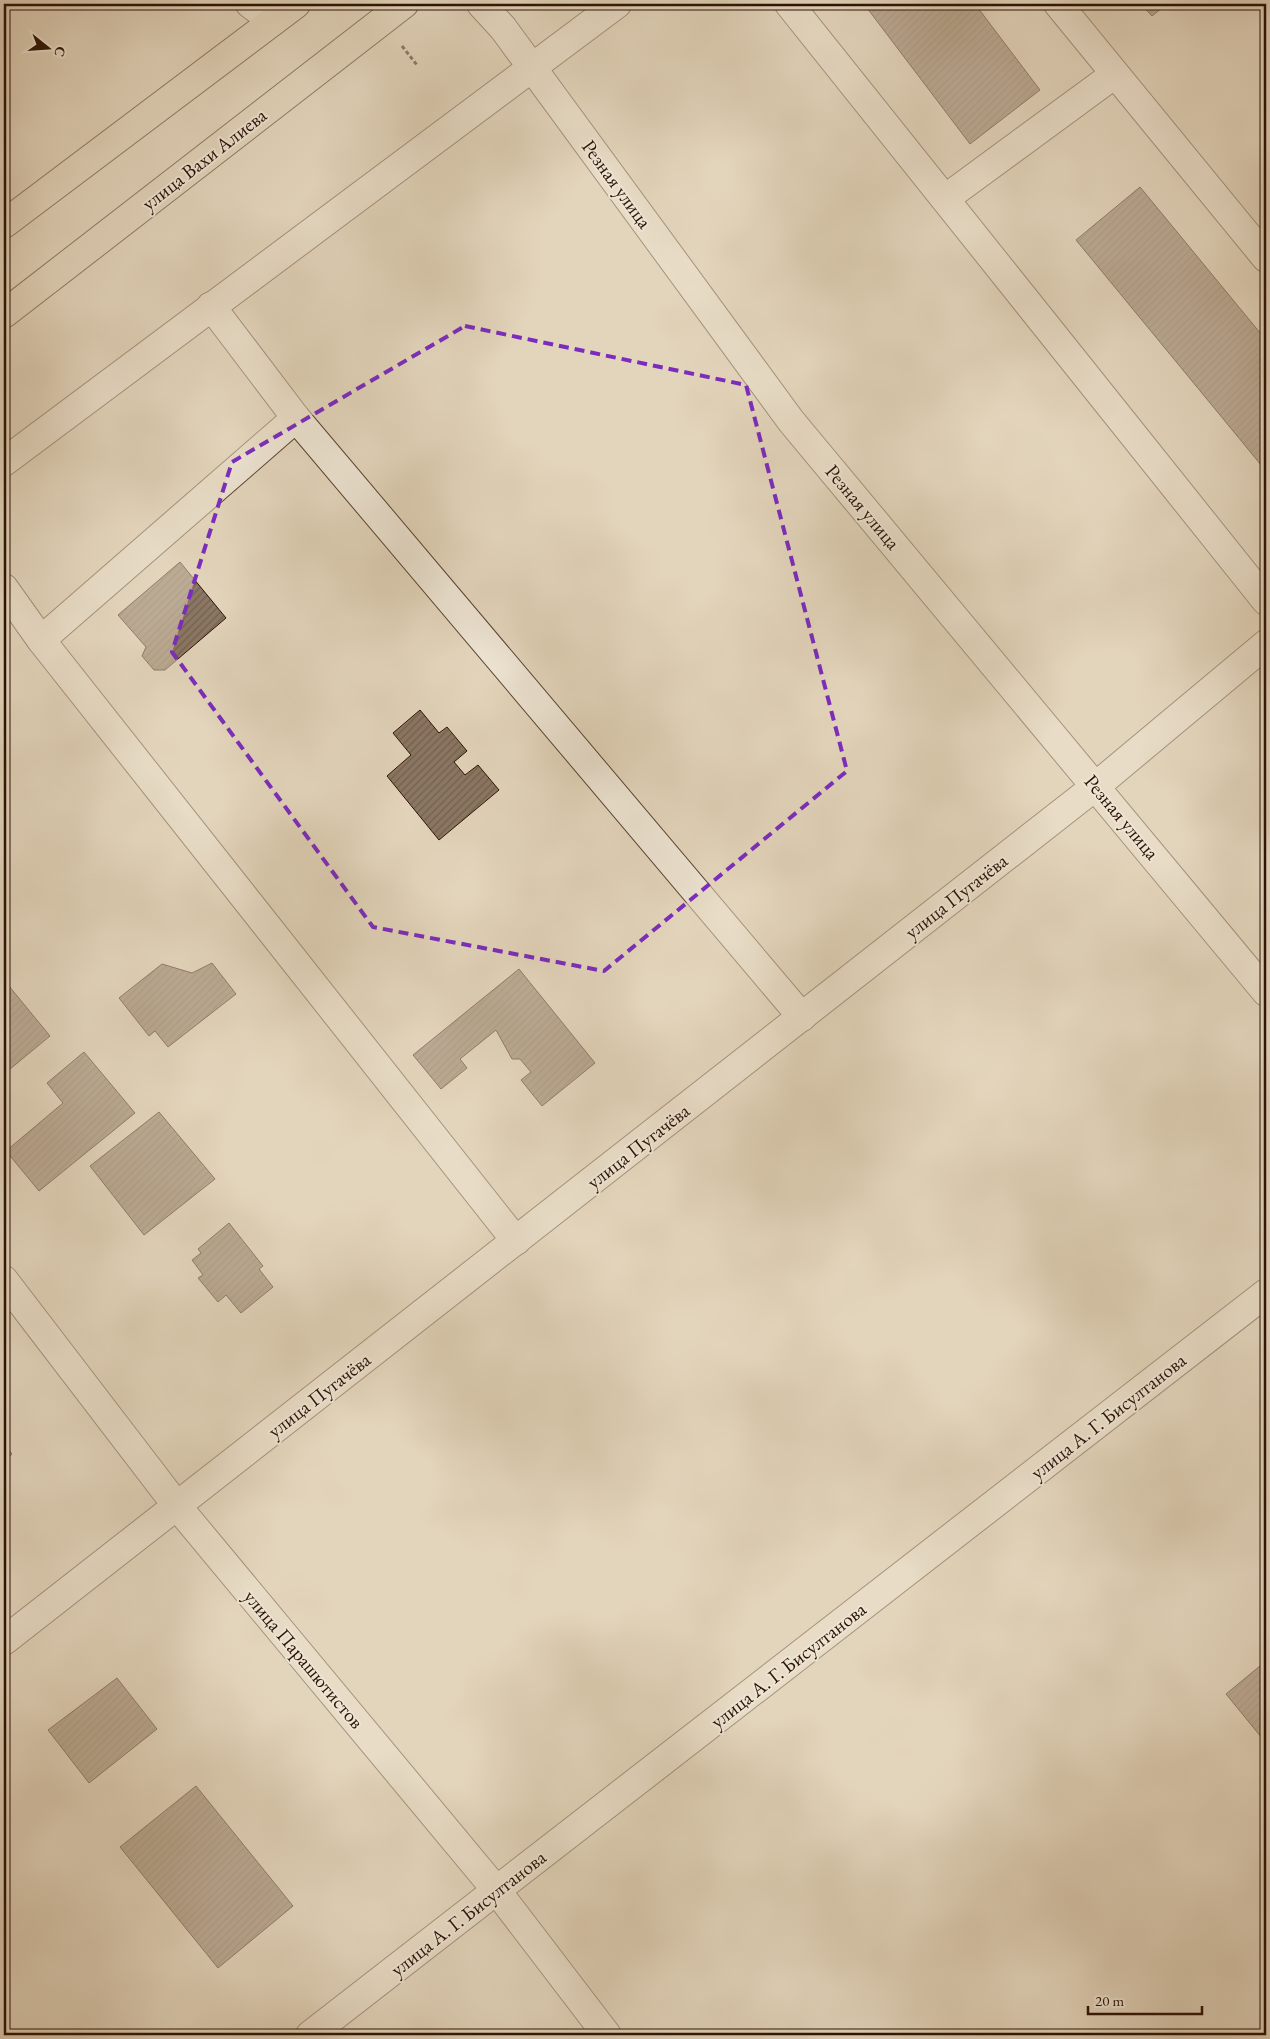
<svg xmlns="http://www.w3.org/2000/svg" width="1270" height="2039" font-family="'EB Garamond',serif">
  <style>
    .building { fill: url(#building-hatch); stroke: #2b1204 }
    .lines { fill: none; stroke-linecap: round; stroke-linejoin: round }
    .minor-casing { stroke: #594332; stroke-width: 30 }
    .major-casing { stroke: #2b1204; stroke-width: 30 }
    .path { stroke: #2b1204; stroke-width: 3; stroke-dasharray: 4 2.5; stroke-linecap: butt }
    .minor { stroke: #ede4d3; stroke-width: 28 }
    .major { stroke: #e3d5bc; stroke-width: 28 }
    .marked { fill: none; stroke: #7b2cbf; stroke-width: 4; stroke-dasharray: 10 6; stroke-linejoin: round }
    .labels { text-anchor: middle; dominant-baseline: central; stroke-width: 4; stroke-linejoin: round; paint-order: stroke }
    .street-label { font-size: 20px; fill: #2b1204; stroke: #ede4d3 }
  </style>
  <defs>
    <pattern id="building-hatch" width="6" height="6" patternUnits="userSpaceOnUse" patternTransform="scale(1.25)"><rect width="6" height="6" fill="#8b7764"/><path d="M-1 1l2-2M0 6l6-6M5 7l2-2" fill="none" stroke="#726050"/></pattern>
  </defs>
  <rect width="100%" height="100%" fill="#e3d5bc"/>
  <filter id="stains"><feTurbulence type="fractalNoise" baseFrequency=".004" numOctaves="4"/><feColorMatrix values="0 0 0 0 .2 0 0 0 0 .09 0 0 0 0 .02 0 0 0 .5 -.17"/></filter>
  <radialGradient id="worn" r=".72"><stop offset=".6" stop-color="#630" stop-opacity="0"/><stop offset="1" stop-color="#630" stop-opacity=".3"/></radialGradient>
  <g class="building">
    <polygon points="864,4 975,4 1040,90 970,144"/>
    <polygon points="1141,4 1167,4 1152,16"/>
    <polygon points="1140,187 1266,340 1266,471 1076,240"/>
    <polygon points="180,562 226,618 165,670 154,670 142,656 146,647 118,615"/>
    <polygon points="420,710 439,733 447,727 467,751 454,762 465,775 478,765 499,790 439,840 387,776 411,755 393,733"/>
    <polygon points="212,963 236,994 168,1047 155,1031 149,1036 119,998 162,964 192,973"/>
    <polygon points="519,969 595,1063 542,1106 521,1080 531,1072 520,1059 512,1059 496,1030 460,1059 467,1068 441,1089 413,1055"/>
    <polygon points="4,980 50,1036 4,1074"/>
    <polygon points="84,1052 135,1113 39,1191 6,1151 63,1103 47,1083"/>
    <polygon points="159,1112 215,1179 144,1235 90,1166"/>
    <polygon points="229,1223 263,1266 259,1269 273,1287 241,1313 226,1295 218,1302 198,1278 203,1275 192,1260 201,1253 198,1249"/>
    <polygon points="4,1444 12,1454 4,1462"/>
    <polygon points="1266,1661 1266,1743 1226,1694"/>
    <polygon points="117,1678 157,1729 89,1783 48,1730"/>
    <polygon points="196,1786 293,1906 218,1968 120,1847"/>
  </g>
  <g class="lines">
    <g class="minor-casing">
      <g id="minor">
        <polyline points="250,4 273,21"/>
        <polyline points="481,4 503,28 791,421 1266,992"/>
        <polyline points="789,4 1266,601"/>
        <polyline points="1058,4 1266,258"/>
        <polyline points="946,198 1115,74"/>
        <polyline points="211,306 296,418"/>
        <polyline points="4,462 617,4"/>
        <polyline points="4,588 41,640 516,1241"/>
        <polyline points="41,640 296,418 802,1017"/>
        <polyline points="4,1280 177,1506 497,1891 607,2035"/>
        <polyline points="4,1641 1096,786 1266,644"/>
        <polyline points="310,2035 1266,1293"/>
      </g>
    </g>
    <g class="major-casing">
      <g id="major">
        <polyline points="4,224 296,4"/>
        <polyline points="4,314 404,4"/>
      </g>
    </g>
    <polyline class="path" points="402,46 417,65"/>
    <use href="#minor" class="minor"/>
    <use href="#major" class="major"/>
  </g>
  <path d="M0 0H1270V2039H0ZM465 326 746 385 847 771 604 971 373 927 172 652 232 462Z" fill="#e3d5bc" fill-opacity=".55" fill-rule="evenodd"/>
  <path class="marked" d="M465 326 746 385 847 771 604 971 373 927 172 652 232 462Z"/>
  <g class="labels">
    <g class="street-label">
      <text transform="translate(204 159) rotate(-38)">улица Вахи Алиева</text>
      <text transform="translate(617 184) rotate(54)">Резная улица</text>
      <text transform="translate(863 507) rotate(50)">Резная улица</text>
      <text transform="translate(1122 817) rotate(50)">Резная улица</text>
      <text transform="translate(956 896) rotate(-38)">улица Пугачёва</text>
      <text transform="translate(638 1146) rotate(-38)">улица Пугачёва</text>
      <text transform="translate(319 1395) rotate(-38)">улица Пугачёва</text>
      <text transform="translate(1108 1416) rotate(-38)">улица А. Г. Бисултанова</text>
      <text transform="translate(304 1659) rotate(50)">улица Парашютистов</text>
      <text transform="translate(788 1665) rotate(-38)">улица А. Г. Бисултанова</text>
      <text transform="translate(468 1913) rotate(-38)">улица А. Г. Бисултанова</text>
    </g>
  </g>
  <rect width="1270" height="2039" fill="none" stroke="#e3d5bc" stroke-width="20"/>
  <rect x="5" y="5" width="1260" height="2029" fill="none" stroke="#2b1204" stroke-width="2.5"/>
  <rect x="10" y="10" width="1250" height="2019" fill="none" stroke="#2b1204"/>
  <g transform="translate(48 48) rotate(107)" stroke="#ede4d3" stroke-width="4" paint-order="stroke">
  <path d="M0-4L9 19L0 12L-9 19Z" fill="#2b1204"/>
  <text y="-8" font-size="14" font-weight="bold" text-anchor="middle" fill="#2b1204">С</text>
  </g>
  <path d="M1088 2006v8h114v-8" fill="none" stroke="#2b1204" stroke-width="2.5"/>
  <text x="1095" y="2006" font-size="15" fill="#2b1204" stroke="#ede4d3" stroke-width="4" paint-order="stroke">20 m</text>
  <rect width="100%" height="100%" filter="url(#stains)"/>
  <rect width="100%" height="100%" fill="url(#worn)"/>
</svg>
